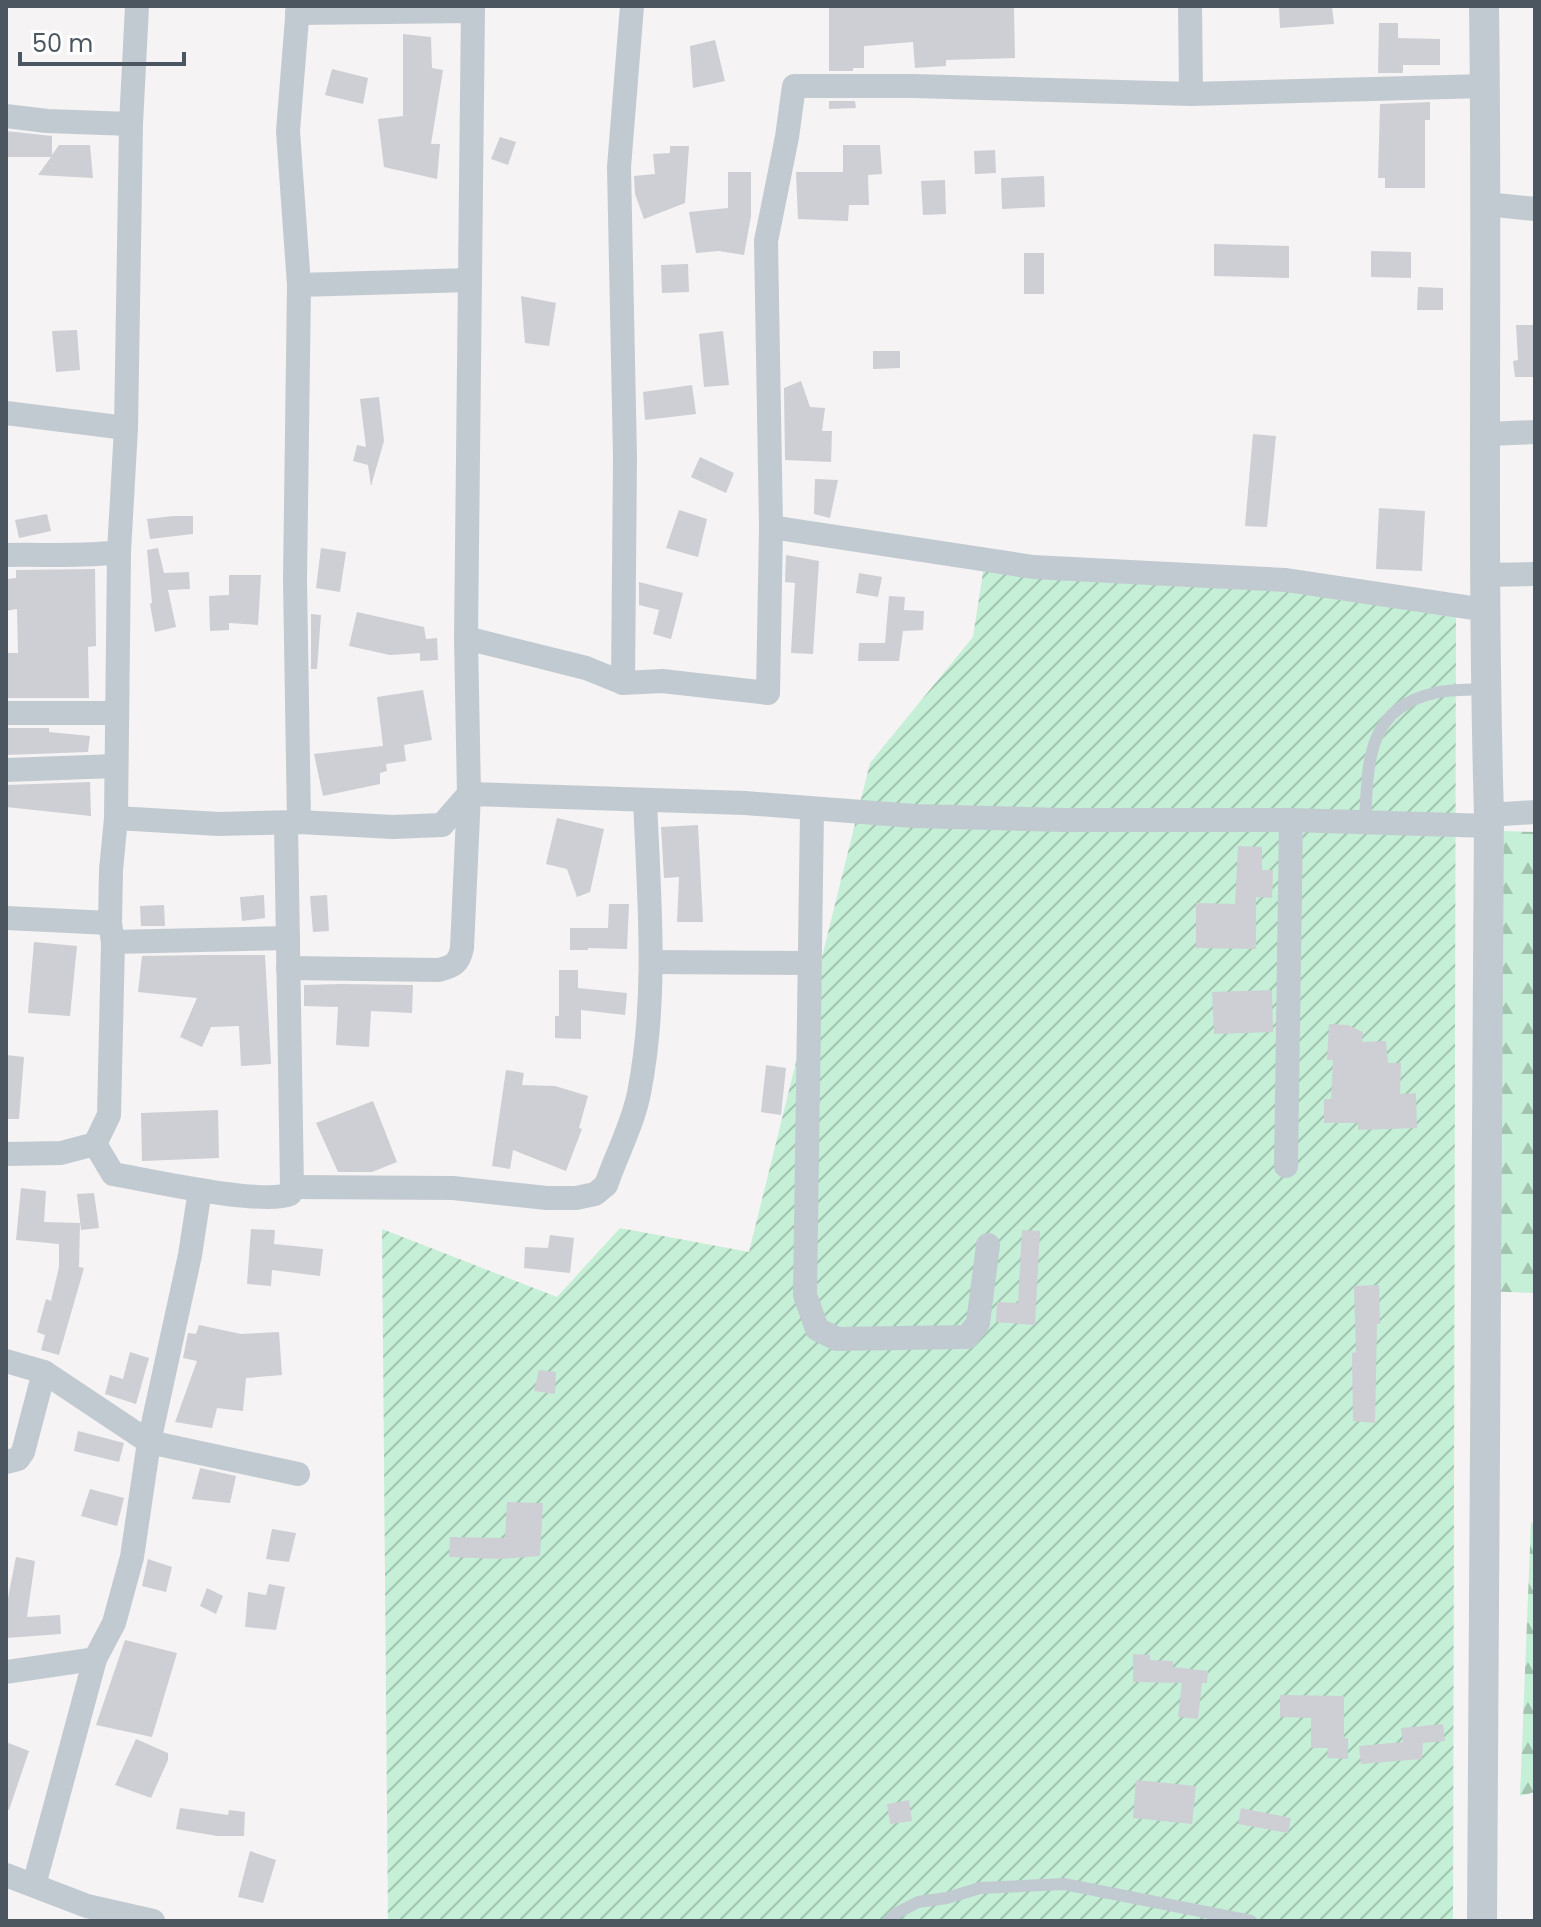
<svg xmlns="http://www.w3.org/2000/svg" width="1541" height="1927" font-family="Poppins,sans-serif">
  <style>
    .forest { fill: url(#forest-firs) }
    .garden { fill: url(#garden-furrows) }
    .building { fill: #cdcfd5 }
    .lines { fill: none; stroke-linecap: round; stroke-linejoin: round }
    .service { stroke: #c2cad1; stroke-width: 12 }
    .minor { stroke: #c2cad1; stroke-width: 24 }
    .tertiary { stroke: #c2cad1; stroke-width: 30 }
  </style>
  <defs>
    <pattern id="forest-firs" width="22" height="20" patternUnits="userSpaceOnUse" patternTransform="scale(2)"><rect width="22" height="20" fill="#c5efd6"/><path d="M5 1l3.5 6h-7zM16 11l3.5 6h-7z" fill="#a2c4b1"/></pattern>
    <pattern id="garden-furrows" width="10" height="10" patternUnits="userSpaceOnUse" patternTransform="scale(2)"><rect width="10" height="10" fill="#c5efd6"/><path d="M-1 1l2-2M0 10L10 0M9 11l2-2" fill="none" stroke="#a2c4b1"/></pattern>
  </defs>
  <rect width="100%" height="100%" fill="#f5f3f3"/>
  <g class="forest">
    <polygon points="1504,831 1535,832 1535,1293 1484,1291"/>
    <polygon points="1531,1522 1535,1525 1535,1792 1520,1796"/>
  </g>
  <polygon class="garden" points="986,553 1456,609 1453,1921 388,1921 382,1229 557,1297 620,1228 749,1252 870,763 973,637"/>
  <g class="building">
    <polygon points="829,6 1014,8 1015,58 946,60 946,66 915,68 913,42 864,46 864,68 853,68 853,71 829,71"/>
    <polygon points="1279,6 1332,6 1334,24 1280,28"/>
    <polygon points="1379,23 1398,23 1398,38 1440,39 1440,65 1403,65 1403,73 1378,73"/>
    <polygon points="403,34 431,37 432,68 443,70 431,144 440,144 437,179 384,167 378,119 403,116"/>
    <polygon points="715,40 725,81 693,88 690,46"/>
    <polygon points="332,69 368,78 363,104 325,95"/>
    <polygon points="829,101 855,101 856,108 829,109"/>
    <polygon points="1430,102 1430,120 1425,120 1425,188 1385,188 1385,178 1378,178 1380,104"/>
    <polygon points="6,131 52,136 52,155 59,145 90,145 93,178 38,175 51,157 6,157"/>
    <polygon points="500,137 516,142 508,165 491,159"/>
    <polygon points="843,145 880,145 882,174 868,175 869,205 849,205 848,221 798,219 796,172 843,172"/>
    <polygon points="670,146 689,146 685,203 644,219 635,194 634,176 655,174 653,154 670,153"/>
    <polygon points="995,150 996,173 975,174 974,151"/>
    <polygon points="728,172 751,172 751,216 744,255 719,251 696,253 689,212 728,208"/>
    <polygon points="1044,176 1045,207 1002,209 1001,178"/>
    <polygon points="945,180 946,214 923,215 921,181"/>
    <polygon points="1214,244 1289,246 1289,278 1214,276"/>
    <polygon points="1371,251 1411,252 1411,278 1371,277"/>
    <rect x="1024" y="253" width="20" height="41"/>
    <polygon points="688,264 689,292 662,293 661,265"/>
    <polygon points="1418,287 1443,288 1443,310 1417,310"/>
    <polygon points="521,296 556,303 549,346 525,343"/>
    <polygon points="1516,325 1535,325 1535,377 1515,377 1513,361 1518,360"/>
    <polygon points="77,330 80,370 56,372 52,331"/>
    <polygon points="723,331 729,385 704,387 699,334"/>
    <polygon points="873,351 900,351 900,368 873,369"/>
    <polygon points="801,381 810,407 825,408 822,431 832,431 831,462 785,460 784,388"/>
    <polygon points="692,385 696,414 645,420 643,392"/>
    <polygon points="379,397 384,441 371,486 368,465 353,461 357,445 366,447 360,399"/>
    <polygon points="1253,434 1276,436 1267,527 1245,526"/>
    <polygon points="700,457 734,473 726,493 691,477"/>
    <polygon points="815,479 838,480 830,518 814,514"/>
    <polygon points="1379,508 1425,511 1422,571 1376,569"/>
    <polygon points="679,510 707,519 698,557 666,548"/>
    <polygon points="47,514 51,531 19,538 15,520"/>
    <polygon points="173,516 193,516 193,534 150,539 147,519"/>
    <polygon points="158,548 164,573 189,572 190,589 168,590 176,627 155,632 150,604 152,603 147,550"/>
    <polygon points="321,548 346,552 340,592 316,588"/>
    <polygon points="786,555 819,561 813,654 791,653 795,583 785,582"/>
    <polygon points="95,569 96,646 88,647 89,698 6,698 6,653 18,653 17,609 6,611 6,579 16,578 16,570"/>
    <polygon points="859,573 882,577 878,597 856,593"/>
    <polygon points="229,575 261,575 258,625 229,623 229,630 210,631 209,596 229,595"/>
    <polygon points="639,582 683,593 671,639 653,634 659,610 639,605"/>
    <polygon points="889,596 905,597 904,610 924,611 923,630 903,631 899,661 858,661 859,643 885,643"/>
    <polygon points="357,612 424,627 426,639 437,638 438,660 420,661 420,653 390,655 349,646"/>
    <polygon points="311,614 321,615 317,669 311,669"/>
    <polygon points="423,690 432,740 404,745 406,761 386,764 387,771 380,773 380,784 323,796 314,754 383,746 377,697"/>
    <polygon points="6,728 49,728 49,732 90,736 88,752 6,755"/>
    <polygon points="90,782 91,816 6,807 6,785"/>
    <polygon points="557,818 604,829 590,892 577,897 567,869 546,864"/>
    <polygon points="698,825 703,922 677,922 679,877 664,878 661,827"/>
    <polygon points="1238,846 1262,847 1262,870 1273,870 1272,898 1256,897 1256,949 1196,948 1196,903 1235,904"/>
    <polygon points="264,895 265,918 242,921 240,897"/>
    <polygon points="327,895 329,931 313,932 310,896"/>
    <polygon points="609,904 629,904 627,949 588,948 588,950 570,950 570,928 608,928"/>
    <polygon points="164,905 165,926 141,926 140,906"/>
    <polygon points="34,942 77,946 70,1016 28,1013"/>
    <polygon points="209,955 265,955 271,1064 241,1066 239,1026 211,1027 202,1047 180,1037 197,998 138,992 142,956"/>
    <polygon points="559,970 578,970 578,988 627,993 625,1015 581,1010 581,1039 555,1038 555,1016 559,1016"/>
    <polygon points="341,984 413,985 412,1013 371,1011 369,1047 336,1045 338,1007 304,1006 304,985"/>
    <polygon points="1272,990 1273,1032 1214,1034 1212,992"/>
    <polygon points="1329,1024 1348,1025 1363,1032 1362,1042 1386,1041 1388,1063 1401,1063 1400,1094 1416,1093 1417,1128 1358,1130 1358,1123 1324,1123 1324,1099 1331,1099 1333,1060 1327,1060"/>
    <polygon points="6,1055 24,1057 19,1119 6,1119"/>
    <polygon points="766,1065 786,1068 781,1115 761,1112"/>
    <polygon points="506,1070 524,1073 522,1085 555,1086 588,1096 579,1128 582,1129 566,1171 513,1150 510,1169 492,1166"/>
    <polygon points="373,1101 397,1162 372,1172 338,1172 316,1123"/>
    <polygon points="218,1110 219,1158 142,1161 141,1113"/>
    <polygon points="21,1188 46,1191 44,1222 80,1223 79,1267 84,1268 59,1355 41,1350 45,1335 37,1332 46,1299 51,1301 59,1267 59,1244 16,1240"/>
    <polygon points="94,1193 99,1228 81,1230 77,1194"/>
    <polygon points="251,1229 275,1230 274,1244 323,1249 320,1276 272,1270 271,1286 247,1284"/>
    <polygon points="1022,1230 1040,1231 1035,1325 996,1322 997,1302 1018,1303"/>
    <polygon points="550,1235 574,1238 570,1273 524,1268 525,1247 548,1248"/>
    <polygon points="1379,1285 1380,1324 1377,1324 1375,1423 1353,1421 1352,1353 1356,1352 1354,1286"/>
    <polygon points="199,1325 241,1334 279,1332 282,1375 246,1378 243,1411 217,1408 212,1428 175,1422 197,1361 183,1358 188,1333 196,1334"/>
    <polygon points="130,1352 149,1358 136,1404 105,1394 110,1375 123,1379"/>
    <polygon points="539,1370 556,1372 555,1394 534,1391"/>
    <polygon points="78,1431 124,1443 119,1462 74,1451"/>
    <polygon points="200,1468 236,1476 230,1503 192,1499"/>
    <polygon points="90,1489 124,1498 117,1526 81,1516"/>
    <polygon points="507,1502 543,1503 540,1556 501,1559 449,1557 450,1537 505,1538"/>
    <polygon points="272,1529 296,1533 289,1562 266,1559"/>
    <polygon points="16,1557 35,1561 27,1617 60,1615 61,1634 6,1638 6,1608"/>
    <polygon points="148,1559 172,1567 166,1592 142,1586"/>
    <polygon points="269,1584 285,1587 276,1630 245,1627 248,1592 266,1595"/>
    <polygon points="207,1588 223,1596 216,1614 200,1606"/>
    <polygon points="125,1640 177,1653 152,1737 96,1725"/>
    <polygon points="1133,1654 1150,1655 1150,1660 1173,1661 1173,1667 1208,1671 1207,1683 1202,1683 1198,1719 1178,1717 1182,1683 1133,1682"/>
    <polygon points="1280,1695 1344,1696 1344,1738 1348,1738 1348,1759 1327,1758 1328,1748 1311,1748 1311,1718 1280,1717"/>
    <polygon points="1443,1724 1445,1741 1423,1743 1422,1759 1361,1764 1359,1746 1403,1742 1401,1728"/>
    <polygon points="136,1739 168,1753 168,1760 151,1798 115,1785"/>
    <polygon points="6,1742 29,1751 9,1810 6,1809"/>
    <polygon points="1136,1780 1196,1786 1192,1824 1133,1818"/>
    <polygon points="909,1800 912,1821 890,1824 887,1804"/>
    <polygon points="180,1808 228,1815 229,1810 245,1812 244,1836 217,1836 176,1829"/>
    <polygon points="1241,1808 1291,1818 1288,1833 1238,1824"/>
    <polygon points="250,1851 276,1860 263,1903 238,1897"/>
  </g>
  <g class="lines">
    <g class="service">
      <path d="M1365 823C1368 766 1365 708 1435 693 1451 689 1469 690 1486 689"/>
      <polyline points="889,1921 897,1913 918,1902 947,1898 980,1888 1064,1884 1251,1921"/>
    </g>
    <g class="minor">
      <polyline points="298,6 288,131 299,285"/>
      <polyline points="1190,6 1191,94"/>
      <polyline points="297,13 473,11"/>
      <polyline points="6,116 47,121 131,124 137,6"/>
      <polyline points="1486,204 1535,209"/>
      <polyline points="6,413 126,428"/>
      <polyline points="1487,434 1535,432"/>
      <polyline points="771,527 1033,567 1286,580 1486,610"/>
      <path d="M6 555C44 554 82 557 119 552L126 428 131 124"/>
      <polyline points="1486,575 1535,574"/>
      <polyline points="466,638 586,668 623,683 662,681 768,693 771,527 766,241 787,137 794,86 913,86 1191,94 1485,86"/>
      <polyline points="623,683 625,457 619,167 632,6"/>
      <polyline points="6,713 117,713"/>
      <polyline points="6,770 116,766"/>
      <polyline points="469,794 745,803 914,816 1063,820 1291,820 1489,826"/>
      <polyline points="812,810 805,1295 817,1329 837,1339 967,1337 978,1323 988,1245"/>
      <polyline points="1489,815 1535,812"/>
      <polyline points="116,818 119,552"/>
      <polyline points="299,822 295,580 299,285 470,280"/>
      <polyline points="6,918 110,923 111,870 116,818 219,824 299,822 393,827 442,825 469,794"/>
      <polyline points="113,942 288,938"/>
      <polyline points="651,962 809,963"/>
      <path d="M288 968 439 970C454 966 459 963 462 948L469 794 466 638 473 6"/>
      <path d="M95 1144 113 1174C148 1180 263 1206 290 1194L292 1187 286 823"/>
      <polyline points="6,1154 61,1153 95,1144 109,1115 113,942 110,923"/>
      <polyline points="1286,1166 1291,820"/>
      <path d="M292 1187 453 1188 547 1198H576L595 1194 606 1185C616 1156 633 1124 639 1093 658 997 649 897 645 800"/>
      <polyline points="6,1361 44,1372 149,1442 298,1474"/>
      <polyline points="6,1462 18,1459 23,1452 44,1372"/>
      <polyline points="6,1672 95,1659"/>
      <polyline points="6,1875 87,1906 153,1921"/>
      <polyline points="34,1885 95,1659 114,1623 132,1557 149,1442 190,1255 200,1190"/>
    </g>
    <path class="tertiary" d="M1482 1921 1489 815C1481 546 1488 276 1484 6"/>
  </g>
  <rect width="1541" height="1927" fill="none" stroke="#4b5660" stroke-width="16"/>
  <path d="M20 52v12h164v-12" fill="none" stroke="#4b5660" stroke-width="4"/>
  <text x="32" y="52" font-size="24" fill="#4b5660" stroke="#ffffff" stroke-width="6" paint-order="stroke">50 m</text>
</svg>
